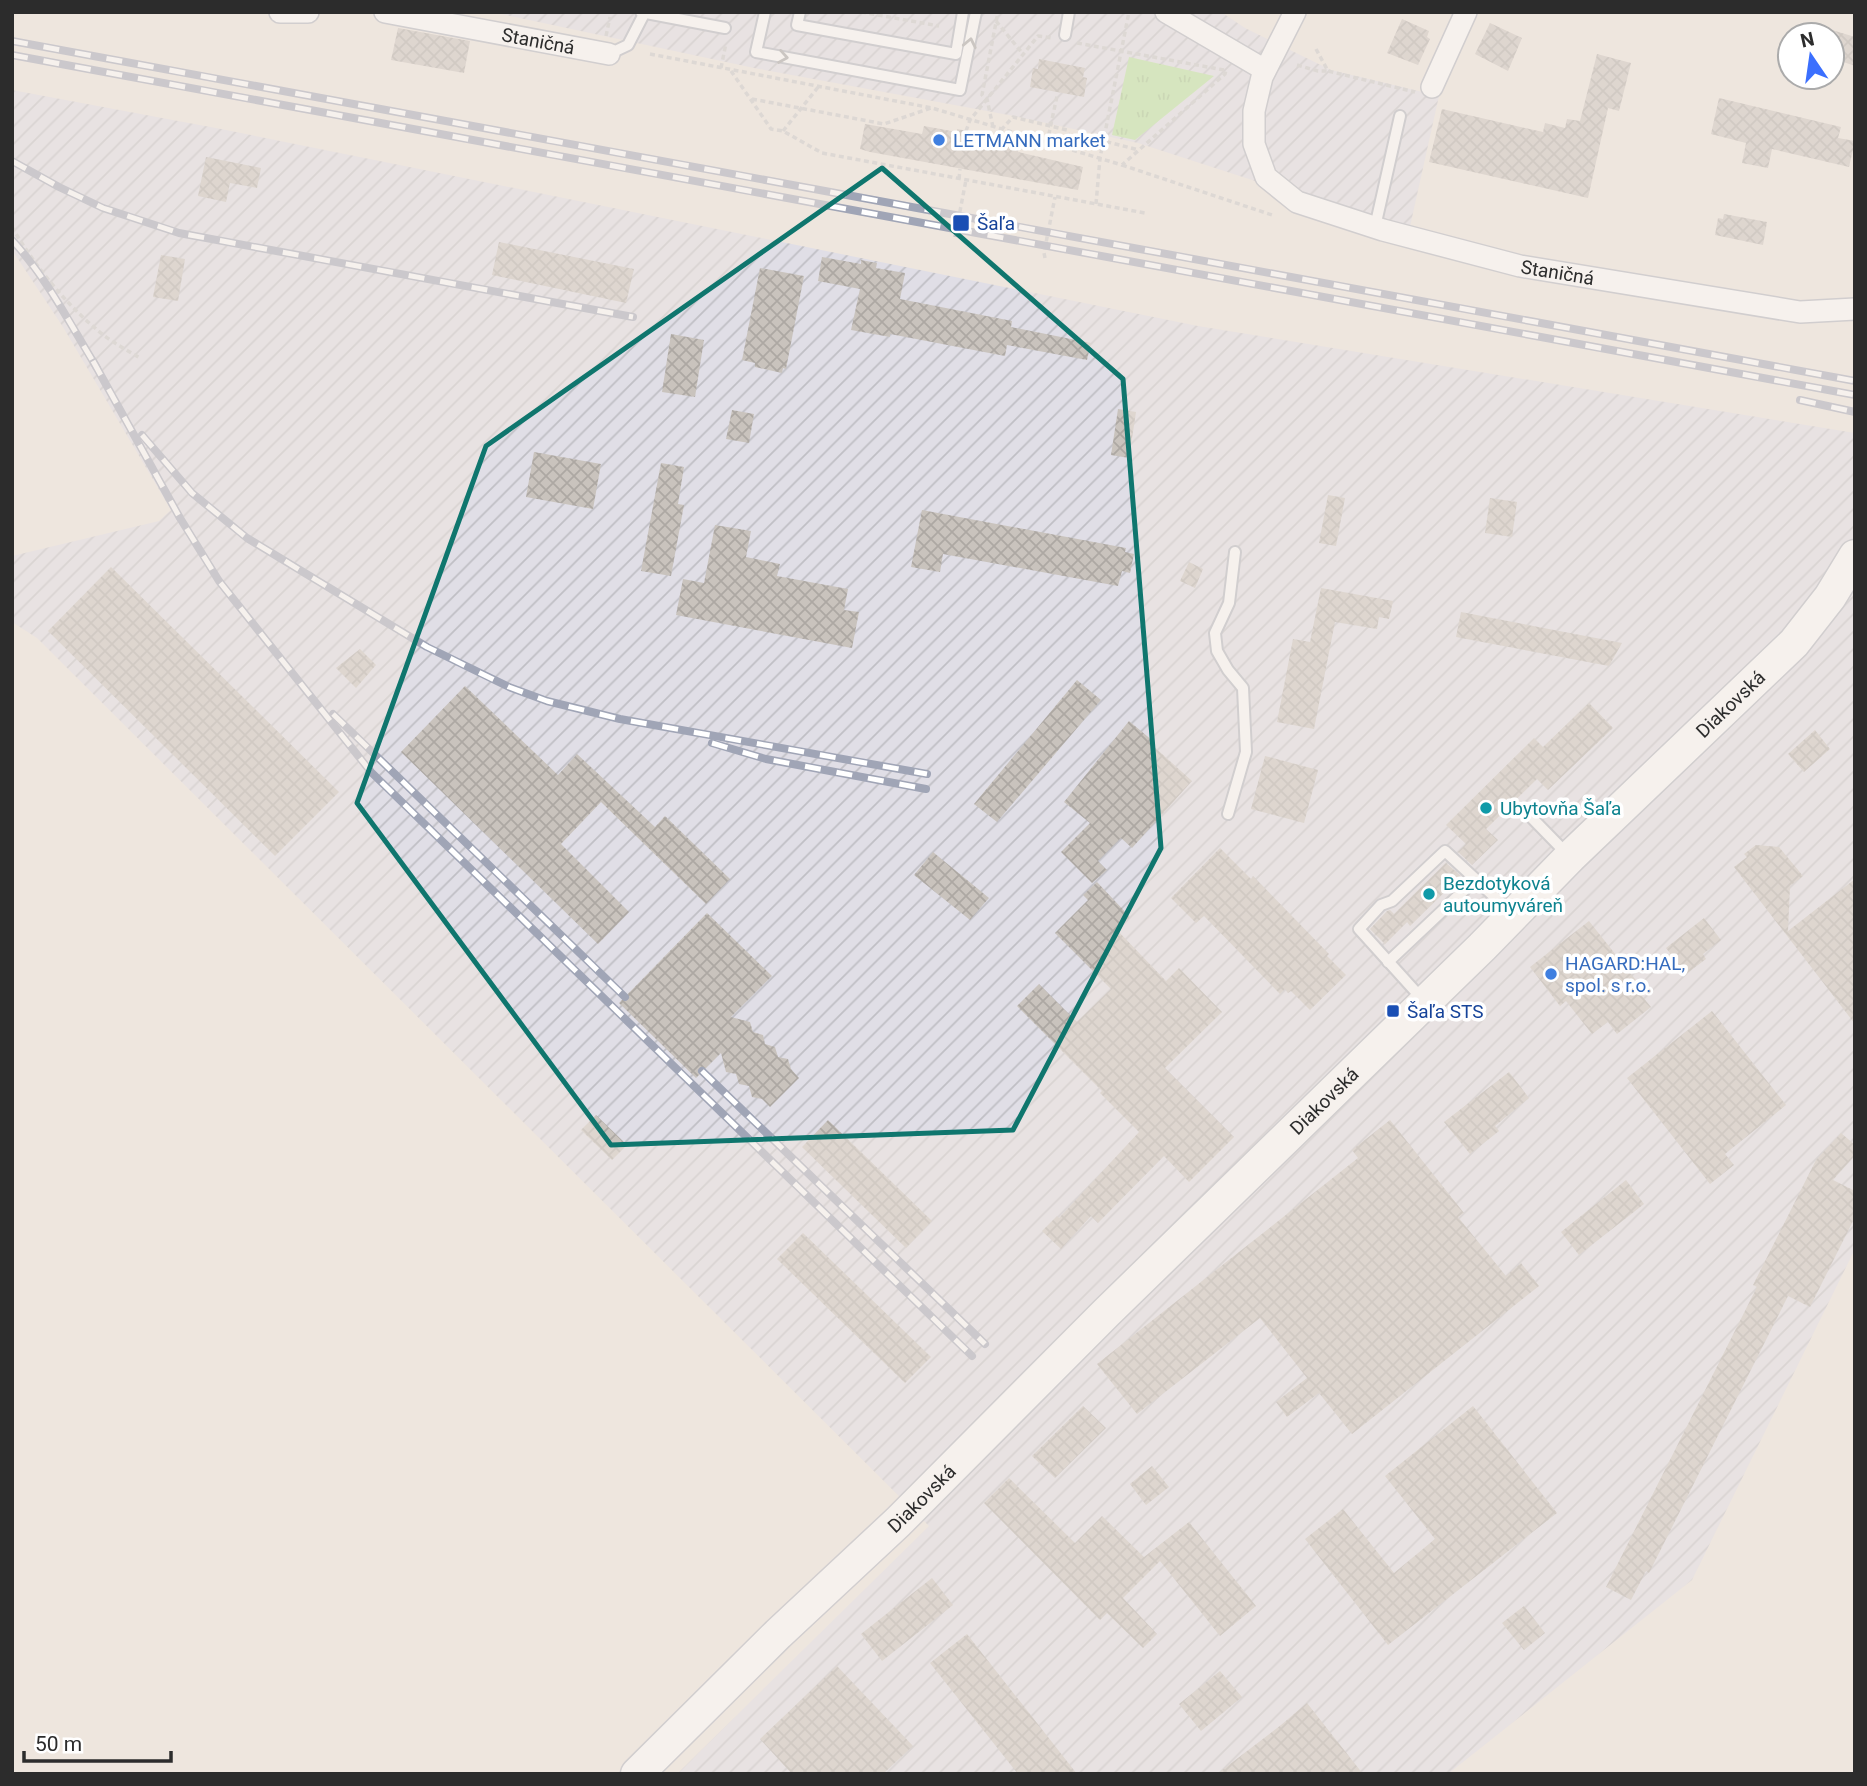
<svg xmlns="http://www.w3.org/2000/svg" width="1867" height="1786" font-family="Roboto,sans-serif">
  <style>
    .industrial { fill: url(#industrial-furrows) }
    .grass { fill: url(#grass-tufts) }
    .building { fill: url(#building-cross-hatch) }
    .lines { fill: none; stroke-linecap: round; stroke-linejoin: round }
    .lane-casing { stroke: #aeb2bc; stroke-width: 14 }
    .street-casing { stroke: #aeb2bc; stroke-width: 24 }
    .secondary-casing { stroke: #aeb2bc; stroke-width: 35 }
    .path { stroke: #c8c8c8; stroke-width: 3.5; stroke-dasharray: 5 3.5; stroke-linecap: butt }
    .lane { stroke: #fff; stroke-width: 10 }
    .street { stroke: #fff; stroke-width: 21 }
    .secondary { stroke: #fff; stroke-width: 32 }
    .rail-casing { stroke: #a0a5b6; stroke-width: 8 }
    .rail { stroke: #fff; stroke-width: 5; stroke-dasharray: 16; stroke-linecap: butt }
    .oneway { stroke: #a0a0a0 }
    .marked { fill: none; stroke: #0f766e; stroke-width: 5; stroke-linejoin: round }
    .shop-dot { fill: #3f7fe0; stroke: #fff; stroke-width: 2.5 }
    .transit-dot { fill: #1a4fb4; stroke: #fff; stroke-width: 2.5 }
    .culture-dot { fill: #0f9aa8; stroke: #fff; stroke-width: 2.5 }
    .labels { text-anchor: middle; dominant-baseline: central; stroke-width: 7; stroke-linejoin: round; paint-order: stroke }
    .street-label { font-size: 19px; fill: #2c2c2c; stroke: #fff }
    .shop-label { font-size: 19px; fill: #366cbe; stroke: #fff; text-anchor: start }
    .transit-label { font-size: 19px; fill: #164399; stroke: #fff; text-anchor: start }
    .culture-label { font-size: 19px; fill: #0d838f; stroke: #fff; text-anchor: start }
  </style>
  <defs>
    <pattern id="industrial-furrows" width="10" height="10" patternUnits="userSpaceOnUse" patternTransform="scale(1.75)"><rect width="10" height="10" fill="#e0dee6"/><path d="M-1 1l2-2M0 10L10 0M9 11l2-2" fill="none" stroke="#c0bfc5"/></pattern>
    <pattern id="grass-tufts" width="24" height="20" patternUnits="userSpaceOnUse" patternTransform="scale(1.75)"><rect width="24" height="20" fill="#b9e599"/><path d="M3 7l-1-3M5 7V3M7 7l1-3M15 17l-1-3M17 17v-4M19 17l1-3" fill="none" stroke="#9fc584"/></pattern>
    <pattern id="building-cross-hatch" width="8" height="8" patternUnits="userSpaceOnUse" patternTransform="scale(1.75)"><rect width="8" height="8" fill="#c9c3bd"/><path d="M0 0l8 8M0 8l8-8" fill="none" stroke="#ada8a3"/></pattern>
  </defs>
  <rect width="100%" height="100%" fill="#eee6de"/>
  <g class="industrial">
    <polygon points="492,12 1221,12 1245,28 1331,70 1439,96 1409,231 1138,143 1014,116 754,68"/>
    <polygon points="12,90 221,129 1198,326 1855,433 1855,1249 1692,1580 1448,1774 677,1774 929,1526 37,638 12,622 12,556 159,521 171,510 63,327 12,250"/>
  </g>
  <polygon class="grass" points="1129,57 1214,76 1135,140 1112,135"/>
  <g class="building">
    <polygon points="1402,19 1429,31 1427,37 1430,39 1418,65 1387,53"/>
    <polygon points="1490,23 1522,38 1508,71 1475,54"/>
    <polygon points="398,28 470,41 464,73 391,60"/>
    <polygon points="1832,30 1855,37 1855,66 1832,58"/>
    <polygon points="1597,54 1631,63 1619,111 1608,108 1588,198 1429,162 1442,109 1543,132 1545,123 1565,128 1567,119 1580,121"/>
    <polygon points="1039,59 1085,68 1083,77 1087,78 1084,97 1030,87 1033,68 1038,69"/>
    <polygon points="1719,98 1841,127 1838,138 1855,141 1849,167 1772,149 1768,168 1742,163 1746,143 1711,134"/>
    <polygon points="865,124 922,134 924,126 957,132 957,129 978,133 977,136 1020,144 1018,152 1083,167 1078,190 870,152 860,149"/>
    <polygon points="206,157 261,168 257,188 230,183 226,202 198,196"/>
    <polygon points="1724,214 1767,222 1763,245 1715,235 1718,218 1723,219"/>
    <polygon points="499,242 634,269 626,303 492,275"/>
    <polygon points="161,255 185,259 178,301 153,297"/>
    <polygon points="822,257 861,264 861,260 877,263 876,268 905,273 900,299 1012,321 1011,327 1091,343 1087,360 1007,345 1005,356 890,334 890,337 851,330 860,289 818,281"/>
    <polygon points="760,268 804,276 786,369 783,368 782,373 755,367 755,363 742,360"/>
    <polygon points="671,334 704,340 695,397 662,392"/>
    <polygon points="1118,409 1136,412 1129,458 1111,455"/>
    <polygon points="732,410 754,414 749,443 726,439"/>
    <polygon points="534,452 601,464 593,509 526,497"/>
    <polygon points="661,463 684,467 678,504 684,505 671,576 641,571"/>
    <polygon points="1328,495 1345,498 1336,546 1319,543"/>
    <polygon points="1490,498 1517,502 1512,537 1485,533"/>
    <polygon points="922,510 1126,548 1125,552 1134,554 1130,573 1122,571 1118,586 943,554 940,572 911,567"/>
    <polygon points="715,525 751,531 746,557 780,564 777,576 848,589 844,610 859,612 852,648 676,615 683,579 704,583"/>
    <polygon points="1189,562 1203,569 1195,588 1180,581"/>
    <polygon points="111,567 339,792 275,856 48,631"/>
    <polygon points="1321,588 1393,601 1389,619 1379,617 1377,629 1335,622 1314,729 1277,722 1293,639 1310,642"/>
    <polygon points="1461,612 1622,643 1609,666 1456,637"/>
    <polygon points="360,649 376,665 356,688 336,668"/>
    <polygon points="1077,680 1101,700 997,822 974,804"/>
    <polygon points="465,686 558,775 577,754 655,827 665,816 730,879 706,904 601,802 561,844 629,912 598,944 401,752"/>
    <polygon points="1589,703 1613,728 1548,790 1537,779 1486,829 1498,840 1472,865 1458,852 1466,844 1446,825 1534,738 1543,747"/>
    <polygon points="1129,721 1153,741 1151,744 1192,781 1132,848 1121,838 1098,861 1107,870 1092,883 1061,852 1090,823 1064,802"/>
    <polygon points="1815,730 1830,749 1804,772 1788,754"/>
    <polygon points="1265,756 1318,770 1304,823 1251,809"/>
    <polygon points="1756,845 1779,847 1803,876 1790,886 1788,931 1855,879 1855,1024 1734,867 1747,857 1744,854"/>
    <polygon points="1220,848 1251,879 1253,876 1329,954 1327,956 1346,975 1310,1010 1291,991 1288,993 1285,989 1280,994 1204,916 1196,923 1171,898"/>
    <polygon points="933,852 989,898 970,920 914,875"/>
    <polygon points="1446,863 1461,876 1410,926 1407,922 1385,944 1370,929 1387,911 1390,910 1394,914"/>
    <polygon points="1097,882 1130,917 1117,930 1166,981 1179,968 1222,1012 1165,1068 1234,1137 1189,1182 1164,1156 1098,1223 1091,1216 1061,1249 1042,1231 1057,1216 1059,1218 1139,1132 1100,1093 1102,1091 1017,1006 1039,984 1077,1022 1111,989 1055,933 1088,900 1083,895"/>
    <polygon points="707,913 772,976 731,1017 750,1022 753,1032 763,1035 765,1044 775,1047 778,1057 788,1059 791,1069 799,1078 770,1107 762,1099 752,1097 749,1086 739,1084 736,1074 726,1072 721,1053 696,1078 619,1003"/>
    <polygon points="1704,918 1721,940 1703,954 1706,959 1686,974 1666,948"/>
    <polygon points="1589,921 1646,993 1642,996 1651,1007 1617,1034 1608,1022 1592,1034 1566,1001 1560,1006 1530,967"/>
    <polygon points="1712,1011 1786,1105 1725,1154 1734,1165 1710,1184 1627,1078"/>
    <polygon points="1509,1072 1529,1098 1495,1126 1499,1131 1470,1154 1444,1122"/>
    <polygon points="596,1115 627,1145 612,1160 581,1130"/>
    <polygon points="828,1120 932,1221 906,1248 802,1147"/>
    <polygon points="1390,1120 1464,1213 1458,1217 1506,1276 1521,1263 1539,1286 1352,1434 1319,1393 1287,1417 1276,1402 1307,1378 1260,1318 1137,1414 1097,1364 1358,1158 1352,1150"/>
    <polygon points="1841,1133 1855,1145 1855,1155 1833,1180 1855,1191 1855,1217 1810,1307 1788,1296 1649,1573 1646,1571 1631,1600 1606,1587 1757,1287 1753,1285 1816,1160"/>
    <polygon points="1626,1180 1644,1204 1579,1255 1561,1232"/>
    <polygon points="803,1233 931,1357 905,1383 777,1259"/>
    <polygon points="1083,1406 1106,1428 1055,1478 1032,1456"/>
    <polygon points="1473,1406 1557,1513 1388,1645 1305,1539 1343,1509 1394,1573 1435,1539 1385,1476"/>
    <polygon points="1152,1466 1169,1487 1146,1505 1130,1484"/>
    <polygon points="1009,1478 1075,1543 1102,1516 1144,1557 1189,1522 1256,1606 1220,1636 1160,1561 1123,1598 1157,1634 1143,1648 1107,1613 1100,1620 984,1503"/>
    <polygon points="932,1578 953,1605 882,1661 861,1634"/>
    <polygon points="1524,1606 1545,1633 1524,1650 1502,1623"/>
    <polygon points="967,1634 1077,1774 1018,1774 930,1663"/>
    <polygon points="837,1666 913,1746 883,1774 792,1774 760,1739"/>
    <polygon points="1220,1671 1242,1697 1201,1731 1179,1704"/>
    <polygon points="1307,1703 1363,1774 1217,1774 1281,1725"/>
  </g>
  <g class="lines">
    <g class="lane-casing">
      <g id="lane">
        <polyline points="641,12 725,28"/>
        <polyline points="765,12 756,52 960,90 976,12"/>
        <polyline points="800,12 797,25 956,54 963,12"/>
        <polyline points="1065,35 1069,12"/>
        <polyline points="609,54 628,45 645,12"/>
        <polyline points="1375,227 1400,116"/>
        <polyline points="1228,814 1246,752 1243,688 1228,670 1217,651 1215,633 1229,603 1235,552"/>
        <polyline points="1532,818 1569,856"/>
        <polyline points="1388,962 1475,880"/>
        <polyline points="1424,1001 1359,929 1381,905 1392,901 1445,851 1512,913"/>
      </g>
    </g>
    <g class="street-casing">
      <g id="street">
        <polyline points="280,12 308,12"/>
        <path id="s1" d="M385 12 609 54"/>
        <polyline points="1166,12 1265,70"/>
        <path id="s2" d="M1295 12 1262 77 1254 111V144L1266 177 1297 202 1383 230 1520 266 1800 312 1855 309"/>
        <polyline points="1432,87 1466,12"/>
      </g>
    </g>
    <g class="secondary-casing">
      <g id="secondary">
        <path id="s3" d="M637 1774 778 1634 898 1522 1106 1313 1482 947 1570 857 1794 643 1830 597 1855 556"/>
      </g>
    </g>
    <g class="path">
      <polyline points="861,12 939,26"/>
      <polyline points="996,21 1023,54"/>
      <polyline points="606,36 610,17"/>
      <polyline points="1077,43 1224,70"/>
      <polyline points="1316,49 1328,71 1415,92"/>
      <polyline points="650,54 932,108 1122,165 1225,74 1226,70"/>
      <polyline points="1297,65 1318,71 1328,71"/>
      <polyline points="721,68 726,43"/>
      <polyline points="731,71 771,129 783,131 822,153 1145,213"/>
      <polyline points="752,99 884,124 931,108"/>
      <polyline points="993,127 987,99 982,95 998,12"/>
      <polyline points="1001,130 1013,117 1067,130 1071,142 1083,145 1092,135 1104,141 1139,150"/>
      <polyline points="783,131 819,86"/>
      <polyline points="966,131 970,120 1038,36 1052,38"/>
      <polyline points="1047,143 1057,96"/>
      <polyline points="1122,165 1275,216"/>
      <polyline points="959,179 960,169"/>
      <polyline points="1096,204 1100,158 1129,12"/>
      <path d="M12 227C32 262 64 302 95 328 108 340 125 349 140 358"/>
      <polyline points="955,237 966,180"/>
      <polyline points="1045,258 1044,253 1055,197"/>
    </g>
    <use href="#lane" class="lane"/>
    <use href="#street" class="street"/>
    <use href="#secondary" class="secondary"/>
    <g class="rail-casing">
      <g id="rail">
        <polyline points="12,41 1855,381"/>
        <polyline points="12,55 1855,395"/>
        <polyline points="12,161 59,187 103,208 179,233 633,317"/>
        <path d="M12 240C47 278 70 324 97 368"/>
        <polyline points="93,361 180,518 219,581 371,772 972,1356"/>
        <polyline points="1800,400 1855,412"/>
        <polyline points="142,435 192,493 247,538 427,647 509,687 547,701 620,719 927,774"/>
        <polyline points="333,714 625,997"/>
        <polyline points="712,743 766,759 926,789"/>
        <polyline points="702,1071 985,1344"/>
      </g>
    </g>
    <use href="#rail" class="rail"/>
  </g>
  <defs><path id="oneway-chevron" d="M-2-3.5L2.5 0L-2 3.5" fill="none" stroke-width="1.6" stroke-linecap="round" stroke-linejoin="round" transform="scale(1.75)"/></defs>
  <g class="oneway">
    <use href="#oneway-chevron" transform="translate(970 43) rotate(-78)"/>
    <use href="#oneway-chevron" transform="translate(783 57) rotate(10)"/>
  </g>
  <path d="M0 0H1867V1786H0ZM882 168 1123 379 1161 848 1013 1130 611 1145 357 803 486 446Z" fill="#eee6de" fill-opacity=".55" fill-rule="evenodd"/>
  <path class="marked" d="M882 168 1123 379 1161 848 1013 1130 611 1145 357 803 486 446Z"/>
  <g class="shop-dot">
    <circle cx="939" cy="140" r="7"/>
    <circle cx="1551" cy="974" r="7"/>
  </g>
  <g class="transit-dot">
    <rect x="952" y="214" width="18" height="18" rx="3.5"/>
    <rect x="1386" y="1004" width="14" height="14" rx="3.5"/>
  </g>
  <g class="culture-dot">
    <circle cx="1486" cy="808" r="7"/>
    <circle cx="1429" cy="894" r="7"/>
  </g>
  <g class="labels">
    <g class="street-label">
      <text stroke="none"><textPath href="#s1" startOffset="156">Staničná</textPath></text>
      <text stroke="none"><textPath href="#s2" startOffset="486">Staničná</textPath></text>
      <text stroke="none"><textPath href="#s3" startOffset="1530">Diakovská</textPath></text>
      <text stroke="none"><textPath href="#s3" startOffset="962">Diakovská</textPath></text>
      <text stroke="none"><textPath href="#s3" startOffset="396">Diakovská</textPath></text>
    </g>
    <g class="shop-label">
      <text x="953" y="140">LETMANN market</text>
      <text x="1565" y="963">HAGARD:HAL,<tspan x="1565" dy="22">spol. s r.o.</tspan></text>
    </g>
    <g class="transit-label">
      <text x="977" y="223">Šaľa</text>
      <text x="1407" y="1011">Šaľa STS</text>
    </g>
    <g class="culture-label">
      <text x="1500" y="808">Ubytovňa Šaľa</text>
      <text x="1443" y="883">Bezdotyková<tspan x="1443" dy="22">autoumyváreň</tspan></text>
    </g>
  </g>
  <rect width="1867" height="1786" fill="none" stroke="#2c2c2c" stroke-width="28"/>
  <g transform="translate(1811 56) rotate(347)"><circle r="33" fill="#ffffff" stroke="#ababab" stroke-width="2"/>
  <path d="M0-5L12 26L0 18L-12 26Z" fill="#3b6ffe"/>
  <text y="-10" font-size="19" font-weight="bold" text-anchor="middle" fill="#2c2c2c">N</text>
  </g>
  <path d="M24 1751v10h147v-10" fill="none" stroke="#2c2c2c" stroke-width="3.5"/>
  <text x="35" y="1751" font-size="21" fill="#2c2c2c" stroke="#ffffff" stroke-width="5" paint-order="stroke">50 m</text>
</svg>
